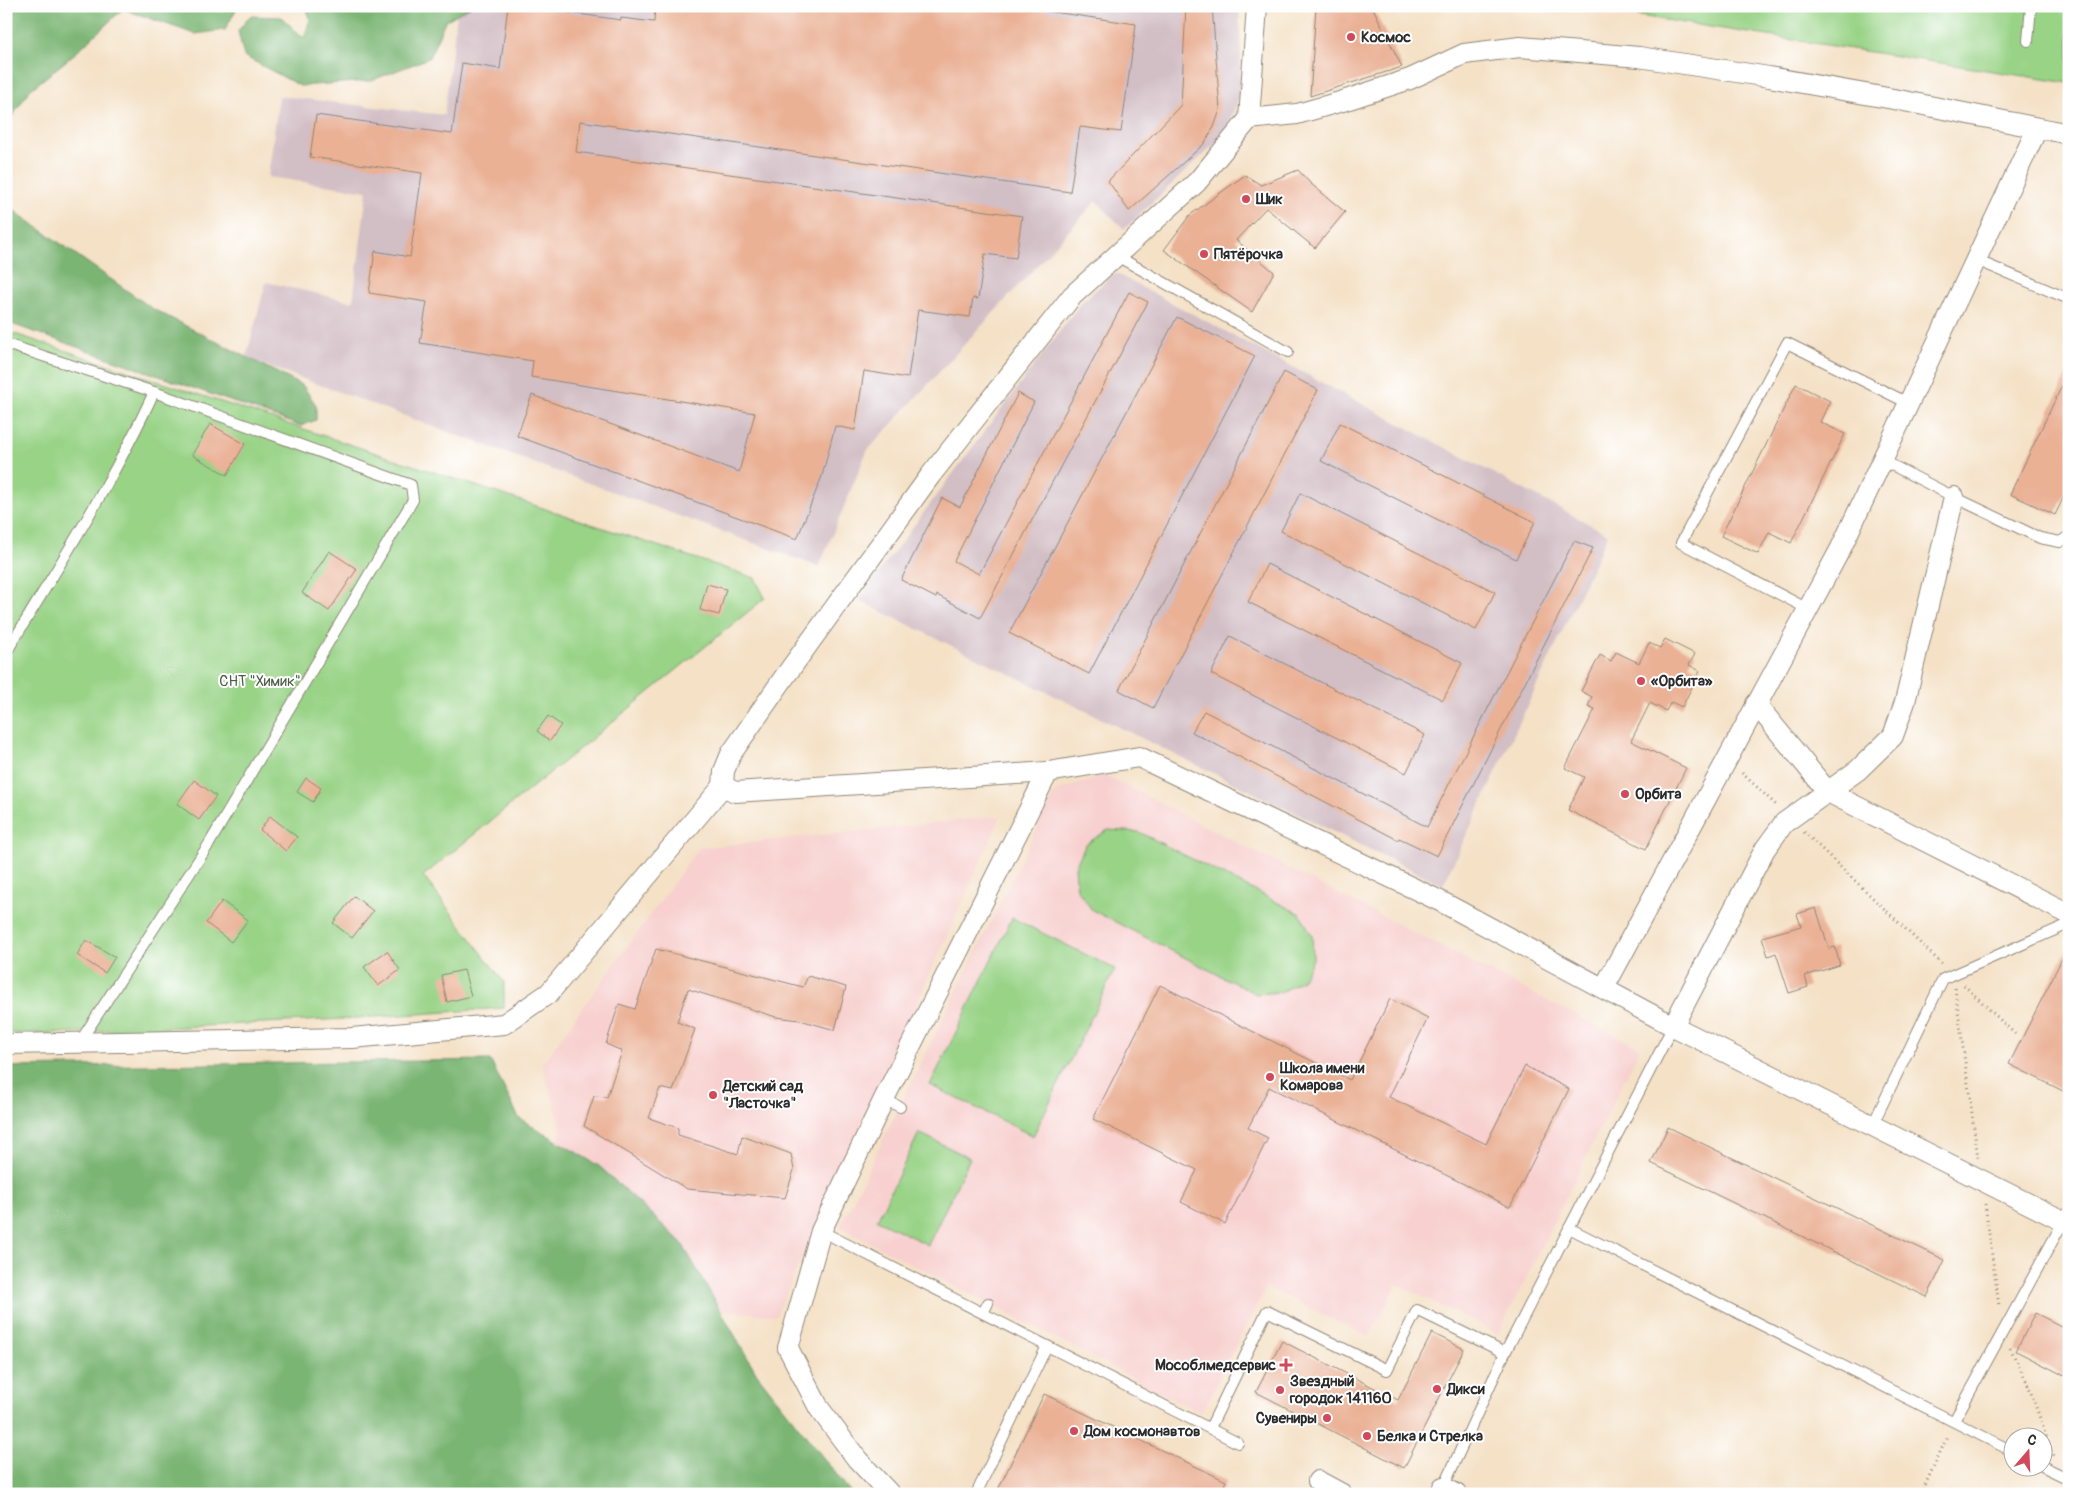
<svg xmlns="http://www.w3.org/2000/svg" width="2075" height="1500" font-family="Pangolin,sans-serif">
  <style>
    .built { fill: #f7d0cf }
    .industrial { fill: #d2bec5 }
    .green { fill: #98d386; stroke: #627f58 }
    .forest { fill: #7ab573; stroke: #52704f }
    .building { fill: #eab195 }
    .lines { fill: none; stroke-linecap: round; stroke-linejoin: round }
    .lane-casing { stroke: #908678; stroke-width: 12 }
    .street-casing { stroke: #908678; stroke-width: 22 }
    .path { stroke: #908678; stroke-width: 3; stroke-dasharray: 1 4; stroke-linecap: butt }
    .lane { stroke: #fff; stroke-width: 10 }
    .street { stroke: #fff; stroke-width: 20 }
    .poi-dot { fill: #d1495b; stroke: #fff; stroke-width: 2 }
    .labels { text-anchor: middle; dominant-baseline: central; stroke-width: 4; stroke-linejoin: round; paint-order: stroke }
    .poi-label { font-size: 15px; font-weight: bold; fill: #2b2b2b; stroke: #fff; text-anchor: start }
    .park-label { font-size: 15px; fill: #4c5d46; stroke: #fff }
  </style>
  <rect width="100%" height="100%" fill="#fff"/>
  <filter id="ink" filterUnits="userSpaceOnUse"><feTurbulence type="fractalNoise" baseFrequency=".02" numOctaves="2"/><feDisplacementMap in="SourceGraphic" scale="10" xChannelSelector="R" yChannelSelector="G"/><feConvolveMatrix kernelMatrix="1 2 1 2 8 2 1 2 1" color-interpolation-filters="sRGB"/></filter>
  <filter id="wash" filterUnits="userSpaceOnUse"><feTurbulence type="fractalNoise" baseFrequency=".0096" numOctaves="4" result="noise"/><feDisplacementMap in="SourceGraphic" scale="20" xChannelSelector="R" yChannelSelector="G"/><feGaussianBlur stdDeviation="1.12" result="paint"/><feColorMatrix in="noise" values="0 0 0 0 0 0 0 0 0 0 0 0 0 0 0 0 0 1.4 0 .05"/><feComposite in="paint" operator="in"/></filter>
  <g filter="url(#wash)">
    <rect width="100%" height="100%" fill="#f4e1c6"/>
    <g class="built">
      <polygon points="1105,775 1640,1048 1498,1334 1397,1284 1369,1337 1266,1287 1201,1413 840,1227 1055,792"/>
      <polygon points="1001,816 776,1316 540,1290 561,1127 542,1064 699,848"/>
    </g>
    <g class="industrial">
      <polygon points="458,6 1239,6 1241,53 1239,98 1223,136 1124,229 1096,201 867,451 819,567 246,358 266,282 353,302 367,191 268,177 279,96 444,115"/>
      <polygon points="1115,273 1608,534 1443,885 858,600 1081,303"/>
    </g>
    <g class="green">
      <polygon points="1576,6 2069,6 2069,83"/>
      <polygon points="6,331 755,578 765,598 423,876 504,982 504,1008 345,1019 61,1033 6,1033"/>
      <polygon points="1108,830 1139,832 1300,914 1312,935 1313,959 1302,980 1281,992 1256,994 1092,910 1077,889 1075,867 1086,844"/>
      <polygon points="1012,918 1115,969 1033,1136 930,1085"/>
      <polygon points="919,1133 970,1158 928,1245 877,1220"/>
    </g>
    <g class="forest">
      <polygon points="6,6 238,6 225,30 195,34 123,9 72,56 30,90 6,125"/>
      <polygon points="306,6 471,6 445,21 429,58 370,81 300,86 244,56 238,31 250,16 281,17 304,38 310,19"/>
      <polygon points="6,205 153,309 303,386 316,405 316,420 301,426 6,322"/>
      <polygon points="490,1060 519,1118 599,1166 681,1242 757,1374 852,1494 6,1494 6,1067"/>
    </g>
    <g id="blocks">
      <g class="building">
        <polygon points="508,6 521,6 621,20 621,18 654,22 655,6 1012,6 1136,24 1121,132 1080,127 1070,192 580,121 576,152 1022,216 1016,258 985,254 978,299 973,298 970,317 918,310 908,378 864,371 855,430 835,426 822,476 797,539 517,436 532,395 739,472 755,413 531,377 533,361 420,343 427,302 369,293 375,251 410,257 422,173 310,157 316,115 452,134 462,63 500,69"/>
        <polygon points="1186,6 1212,6 1220,110 1214,127 1204,144 1129,211 1108,181 1181,105"/>
        <polygon points="1316,6 1372,6 1402,67 1310,96"/>
        <polygon points="1298,170 1310,183 1345,212 1315,248 1266,208 1236,240 1274,272 1252,312 1164,250 1190,215 1245,175 1261,185"/>
        <polygon points="1129,292 1148,302 980,618 937,595 936,598 901,580 942,498 960,507 1018,393 1034,402 954,561 979,574"/>
        <polygon points="1177,317 1255,356 1089,674 1009,633"/>
        <polygon points="2069,371 2069,486 2055,515 2010,494"/>
        <polygon points="1284,372 1318,390 1153,708 1119,690"/>
        <polygon points="1796,384 1830,401 1820,422 1845,434 1791,543 1769,532 1758,554 1721,536"/>
        <polygon points="1340,423 1535,522 1516,559 1321,461"/>
        <polygon points="210,424 245,444 227,475 192,455"/>
        <polygon points="1300,493 1495,592 1476,630 1281,531"/>
        <polygon points="1574,541 1593,548 1437,856 1399,838 1398,840 1192,732 1204,711 1427,827"/>
        <polygon points="329,551 357,569 329,611 302,593"/>
        <polygon points="1267,564 1462,663 1443,700 1248,602"/>
        <polygon points="707,584 726,589 719,615 700,610"/>
        <polygon points="1230,636 1425,735 1406,773 1211,674"/>
        <polygon points="1665,639 1695,654 1689,665 1700,671 1682,707 1671,702 1666,711 1650,703 1631,741 1686,768 1646,849 1568,810 1584,777 1565,768 1595,709 1588,706 1592,697 1581,691 1600,655 1611,661 1616,652 1639,663 1649,643 1660,648"/>
        <polygon points="548,716 561,725 550,741 537,731"/>
        <polygon points="306,778 321,788 313,802 297,792"/>
        <polygon points="194,780 216,796 199,820 177,804"/>
        <polygon points="270,816 297,837 286,851 260,830"/>
        <polygon points="354,896 373,911 352,938 333,923"/>
        <polygon points="222,901 248,920 231,942 206,923"/>
        <polygon points="1816,908 1829,949 1835,947 1840,965 1805,976 1808,987 1789,993 1776,953 1768,956 1762,937 1801,926 1797,914"/>
        <polygon points="86,940 115,957 105,973 77,955"/>
        <polygon points="2069,945 2069,1094 2009,1064"/>
        <polygon points="656,949 803,987 808,976 846,987 835,1030 800,1020 776,1017 688,989 677,1022 695,1029 673,1091 660,1088 649,1118 678,1128 678,1135 738,1154 742,1136 791,1154 794,1170 785,1198 687,1189 584,1126 594,1096 607,1097 622,1051 606,1044 619,1004 635,1009"/>
        <polygon points="387,951 400,970 378,986 364,967"/>
        <polygon points="464,970 471,996 447,1002 441,975"/>
        <polygon points="1160,985 1350,1080 1390,999 1428,1018 1389,1097 1486,1144 1525,1066 1569,1089 1510,1207 1269,1087 1248,1128 1268,1138 1225,1224 1181,1202 1197,1170 1093,1119"/>
        <polygon points="1668,1127 1945,1260 1927,1297 1651,1163"/>
        <polygon points="2035,1313 2069,1330 2069,1378 2016,1351"/>
        <polygon points="1432,1333 1464,1349 1404,1468 1256,1392 1282,1341 1398,1400"/>
        <polygon points="1044,1394 1226,1481 1220,1494 996,1494"/>
      </g>
    </g>
  </g>
  <g filter="url(#ink)">
    <use href="#blocks" fill-opacity="0" stroke="#908678" stroke-width="1"/>
    <g class="lines">
      <g class="lane-casing">
        <g id="lane">
          <polyline points="2028,41 2031,6"/>
          <polyline points="1115,255 1288,352"/>
          <polyline points="1976,260 2069,299"/>
          <polyline points="6,344 154,392 411,485 413,500 209,844 79,1043"/>
          <polyline points="1882,460 1954,497 2040,538 2060,542 2069,536"/>
          <polyline points="1808,609 1681,543 1787,343 1908,403"/>
          <path d="M6 653C58 567 112 483 154 392"/>
          <polyline points="884,1099 900,1107"/>
          <polyline points="1872,1126 1943,979 2069,924"/>
          <polyline points="1569,1228 2012,1451"/>
          <polyline points="821,1231 1238,1443"/>
          <polyline points="983,1313 988,1303"/>
          <polyline points="1954,1421 2063,1222"/>
          <polyline points="1210,1428 1267,1311 1387,1370 1417,1310 1505,1353"/>
          <polyline points="2042,1466 2069,1479"/>
          <polyline points="1442,1490 1505,1353 1673,1026"/>
          <polyline points="976,1494 1047,1346"/>
        </g>
      </g>
      <g class="street-casing">
        <g id="street">
          <polyline points="1249,119 1297,114 1343,101 1410,79 1464,54 1520,47 1639,57 1769,77 1899,100 2069,134"/>
          <polyline points="1756,704 1828,792 2069,914"/>
          <polyline points="723,786 735,792 1048,772 1139,757 1440,901 1673,1026 2069,1224"/>
          <polyline points="1604,988 1841,548 2037,129"/>
          <polyline points="1673,1026 1765,849 1784,823 1858,770 1893,736 1905,702 1954,497"/>
          <polyline points="6,1044 352,1038 504,1024 549,993 723,786 724,771 731,754 783,679 930,476 1072,296 1197,182 1249,119 1257,6"/>
          <polyline points="1318,1481 1342,1494"/>
          <polyline points="1443,1487 1456,1494"/>
          <polyline points="890,1494 857,1459 819,1408 788,1348 821,1231 884,1099 1048,772"/>
        </g>
      </g>
      <g class="path">
        <polyline points="1742,773 1776,805"/>
        <polyline points="1804,832 1942,964"/>
        <polyline points="1964,985 2015,1034"/>
        <polyline points="1955,988 1978,1158"/>
        <polyline points="1985,1204 1999,1306"/>
        <polyline points="2010,1348 2028,1384 2053,1456"/>
        <polyline points="1921,1494 1948,1435"/>
      </g>
      <use href="#lane" class="lane"/>
      <use href="#street" class="street"/>
    </g>
  </g>
  <g class="poi-dot">
    <circle cx="1351" cy="37" r="5"/>
    <circle cx="1246" cy="199" r="5"/>
    <circle cx="1204" cy="254" r="5"/>
    <circle cx="1641" cy="681" r="5"/>
    <circle cx="1625" cy="794" r="5"/>
    <circle cx="1270" cy="1077" r="5"/>
    <circle cx="713" cy="1095" r="5"/>
    <path d="M1283.5 1357.5h5v5h5v5h-5v5h-5v-5h-5v-5h5z"/>
    <circle cx="1437" cy="1389" r="5"/>
    <circle cx="1280" cy="1390" r="5"/>
    <circle cx="1327" cy="1418" r="5"/>
    <circle cx="1074" cy="1431" r="5"/>
    <circle cx="1367" cy="1436" r="5"/>
  </g>
  <g class="labels">
    <g class="poi-label">
      <text x="1361" y="37">Космос</text>
      <text x="1256" y="199">Шик</text>
      <text x="1214" y="254">Пятёрочка</text>
      <text x="1651" y="681">«Орбита»</text>
      <text x="1635" y="794">Орбита</text>
      <text x="1280" y="1068">Школа имени<tspan x="1280" dy="17">Комарова</tspan></text>
      <text x="723" y="1086">Детский сад<tspan x="723" dy="17">"Ласточка"</tspan></text>
      <text x="1276" y="1365" text-anchor="end">Мособлмедсервис</text>
      <text x="1290" y="1381">Звездный<tspan x="1290" dy="17">городок 141160</tspan></text>
      <text x="1447" y="1389">Дикси</text>
      <text x="1317" y="1418" text-anchor="end">Сувениры</text>
      <text x="1084" y="1431">Дом космонавтов</text>
      <text x="1377" y="1436">Белка и Стрелка</text>
    </g>
    <g class="park-label">
      <text x="260" y="681">СНТ "Химик"</text>
    </g>
  </g>
  <rect width="2075" height="1500" fill="none" stroke="#fff" stroke-width="25"/>
  <g transform="translate(2028 1452) rotate(19)"><circle r="24" fill="#ffffff" stroke="#aaaaaa"/>
  <path d="M0-4L9 19L0 12L-9 19Z" fill="#d1495b"/>
  <text y="-8" font-size="14" font-weight="bold" text-anchor="middle" fill="#2b2b2b">С</text>
  </g>
</svg>
